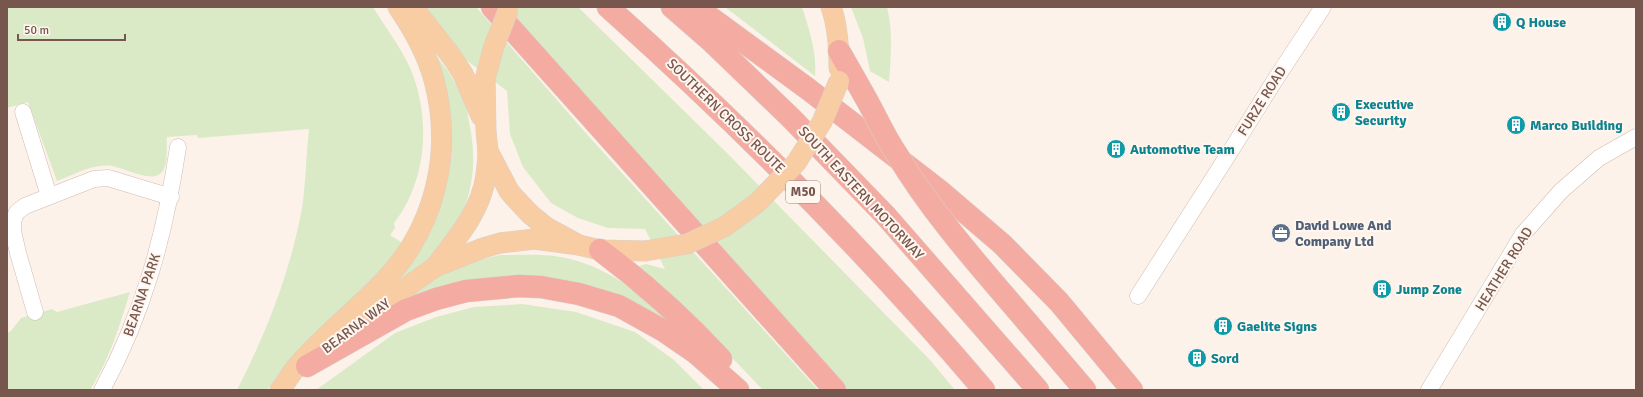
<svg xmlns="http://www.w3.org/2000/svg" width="1643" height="397" font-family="Signika,sans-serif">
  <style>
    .green { fill: #daeac7 }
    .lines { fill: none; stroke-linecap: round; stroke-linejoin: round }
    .minor-casing { stroke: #d0bbb1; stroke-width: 17 }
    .major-casing { stroke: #d9d0cd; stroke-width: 21 }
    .highway-casing { stroke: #d9d0cd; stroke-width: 23 }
    .minor { stroke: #fff; stroke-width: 16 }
    .major { stroke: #f8cda4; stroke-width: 20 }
    .highway { stroke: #f4aca2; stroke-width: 22 }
    .major-bridge-casing { stroke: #d9d0cd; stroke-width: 21; stroke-linecap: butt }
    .highway-bridge-casing { stroke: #d9d0cd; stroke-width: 23; stroke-linecap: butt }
    .major-bridge { stroke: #f8cda4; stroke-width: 20 }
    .highway-bridge { stroke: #f4aca2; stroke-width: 22 }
    .labels { text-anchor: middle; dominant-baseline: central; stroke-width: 4; stroke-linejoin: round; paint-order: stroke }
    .shield { fill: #fef6ef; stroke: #9f867e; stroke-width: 1 }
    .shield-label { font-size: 13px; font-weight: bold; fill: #76564d }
    .culture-label { font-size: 14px; font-weight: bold; fill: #0d838f; stroke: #fef6ef; text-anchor: start }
    .street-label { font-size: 14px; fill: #76564d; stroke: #fef6ef }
    .service-label { font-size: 14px; font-weight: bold; fill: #4e5e75; stroke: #fef6ef; text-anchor: start }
  </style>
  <rect width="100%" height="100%" fill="#fcf2e9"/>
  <g class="green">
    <path d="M7 7H373L376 12C388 31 402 49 411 70 431 119 427 181 394 223L395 228 390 235 404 244 396 256 284 368 267 390H237C267 331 290 273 302 208 306 182 306 155 309 129L198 138 197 135 167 137C166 147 169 166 161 173 151 183 125 168 112 166 93 163 74 175 57 181L28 102 7 108Z"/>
    <polygon points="422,7 476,7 584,131 818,390 763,390 716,341 633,268 646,264 665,269 645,229 608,228 578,218 551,203 523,167 510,134 507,91 465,59"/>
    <polygon points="504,7 578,7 729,155 931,361 955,390 848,390 761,297"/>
    <path d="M725 7H802C809 29 817 52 815 76Z"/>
    <path d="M851 7H887C893 31 891 57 889 82L870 71 863 38Z"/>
    <path d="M424 41C440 59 455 79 465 102 467 108 468 116 469 122 480 172 470 217 434 254 424 263 405 281 391 281L444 178Z"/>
    <path d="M500 255C523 255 548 253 570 259 612 269 649 299 676 330L591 291 399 305 433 279 460 264Z"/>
    <path d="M130 292C120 325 109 360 90 390H7V333L11 331 21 318 52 309 57 312Z"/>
    <polygon points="522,304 576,312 635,332 674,360 704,390 316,390 395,333 436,317 474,307"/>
  </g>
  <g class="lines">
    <g class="minor-casing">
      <g id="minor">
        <polyline points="23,112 49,196"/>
        <polyline points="1138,296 1230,152 1275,80 1323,7"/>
        <polyline points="35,312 18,253 13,231 13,221 17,212 25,206 94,179 108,178 171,197"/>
        <path d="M102 390C144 312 165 235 178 147"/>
        <polyline points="1429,390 1523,234 1561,191 1599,158 1636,137"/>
      </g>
    </g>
    <g class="major-casing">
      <g id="major">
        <polyline points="413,7 452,57 463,74 481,116"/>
        <path d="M831 7C838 26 839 48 839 68"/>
        <polyline points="485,79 486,131 488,151 509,191 514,197 530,214 546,227 579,245 600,250 645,251"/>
        <path d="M435 267C456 239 481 212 486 175 487 167 488 159 488 151"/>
        <polyline points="349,328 435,267 483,248 500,243 534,239 579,245"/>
        <path d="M280 390C287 381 292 371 300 363 326 333 358 309 385 280 436 226 453 151 434 80 427 54 413 29 398 7"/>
      </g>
    </g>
    <g class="highway-casing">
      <g id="highway">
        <polyline points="492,7 835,390"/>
        <path d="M608 7C742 127 868 253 984 390"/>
        <polyline points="672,7 711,41 791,118 886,216 1038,390"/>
        <polyline points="696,7 808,89 940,191 1002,244 1059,302 1132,390"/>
        <polyline points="839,51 864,95"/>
        <path d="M600 250C644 283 684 319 721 359"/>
        <polyline points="1028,323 1085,390"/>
        <polyline points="307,366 406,310 436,299 466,291 519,286 541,287 579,294 619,306 664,331 696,353 738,390"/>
      </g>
    </g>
    <use href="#minor" class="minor"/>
    <use href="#major" class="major"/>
    <use href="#highway" class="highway"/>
    <g class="major-bridge-casing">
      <g id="major-bridge">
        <polyline points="485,79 494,46 508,11"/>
        <polyline points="645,251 687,244 724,227 757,203 796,163 822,122 839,81"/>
      </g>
    </g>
    <g class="highway-bridge-casing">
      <path id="highway-bridge" d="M864 95C875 114 884 135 896 153 933 215 982 269 1028 323"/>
    </g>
    <use href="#major-bridge" class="major-bridge"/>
    <use href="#highway-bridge" class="highway-bridge"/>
  </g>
  <defs>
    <g id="building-disc" transform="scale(1)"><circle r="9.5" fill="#0f9aa8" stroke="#fef6ef"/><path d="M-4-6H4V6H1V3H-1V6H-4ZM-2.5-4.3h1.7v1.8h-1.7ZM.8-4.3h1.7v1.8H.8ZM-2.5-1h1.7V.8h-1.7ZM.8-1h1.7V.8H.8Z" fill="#fff"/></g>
    <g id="office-disc" transform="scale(1)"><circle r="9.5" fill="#5c6f8a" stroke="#fef6ef"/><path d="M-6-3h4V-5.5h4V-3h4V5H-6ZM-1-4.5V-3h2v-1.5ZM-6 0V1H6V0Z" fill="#fff"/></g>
  </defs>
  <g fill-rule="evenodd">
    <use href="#building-disc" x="1502" y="22"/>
    <use href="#building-disc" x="1341" y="112"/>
    <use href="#building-disc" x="1516" y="125"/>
    <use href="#building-disc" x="1116" y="149"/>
    <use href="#office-disc" x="1281" y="233"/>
    <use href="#building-disc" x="1382" y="289"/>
    <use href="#building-disc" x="1223" y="326"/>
    <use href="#building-disc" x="1197" y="358"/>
  </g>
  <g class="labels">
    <rect class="shield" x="786" y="181" width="34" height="22" rx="3"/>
    <g class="shield-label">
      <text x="803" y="192">M50</text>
    </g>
    <g class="culture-label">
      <text x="1516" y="22">Q House</text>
      <text x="1355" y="104">Executive<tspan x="1355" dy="16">Security</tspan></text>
      <text x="1530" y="125">Marco Building</text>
      <text x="1130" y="149">Automotive Team</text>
      <text x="1396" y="289">Jump Zone</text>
      <text x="1237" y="326">Gaelite Signs</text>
      <text x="1211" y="358">Sord</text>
    </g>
    <g class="street-label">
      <text transform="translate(1262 101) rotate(-58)">FURZE ROAD</text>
      <text transform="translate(726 116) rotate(44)">SOUTHERN CROSS ROUTE</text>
      <text transform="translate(861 193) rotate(47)">SOUTH EASTERN MOTORWAY</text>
      <text transform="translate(1504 269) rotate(-58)">HEATHER ROAD</text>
      <text transform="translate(142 295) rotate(-71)">BEARNA PARK</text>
      <text transform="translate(356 326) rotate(-37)">BEARNA WAY</text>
    </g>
    <g class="service-label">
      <text x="1295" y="225">David Lowe And<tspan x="1295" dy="16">Company Ltd</tspan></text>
    </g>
  </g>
  <rect width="1643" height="397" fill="none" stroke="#76564d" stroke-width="16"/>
  <path d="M18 34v6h107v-6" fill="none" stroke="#76564d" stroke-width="2"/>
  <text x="24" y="34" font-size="12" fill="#76564d" stroke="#fef6ef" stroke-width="3" paint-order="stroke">50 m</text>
</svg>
